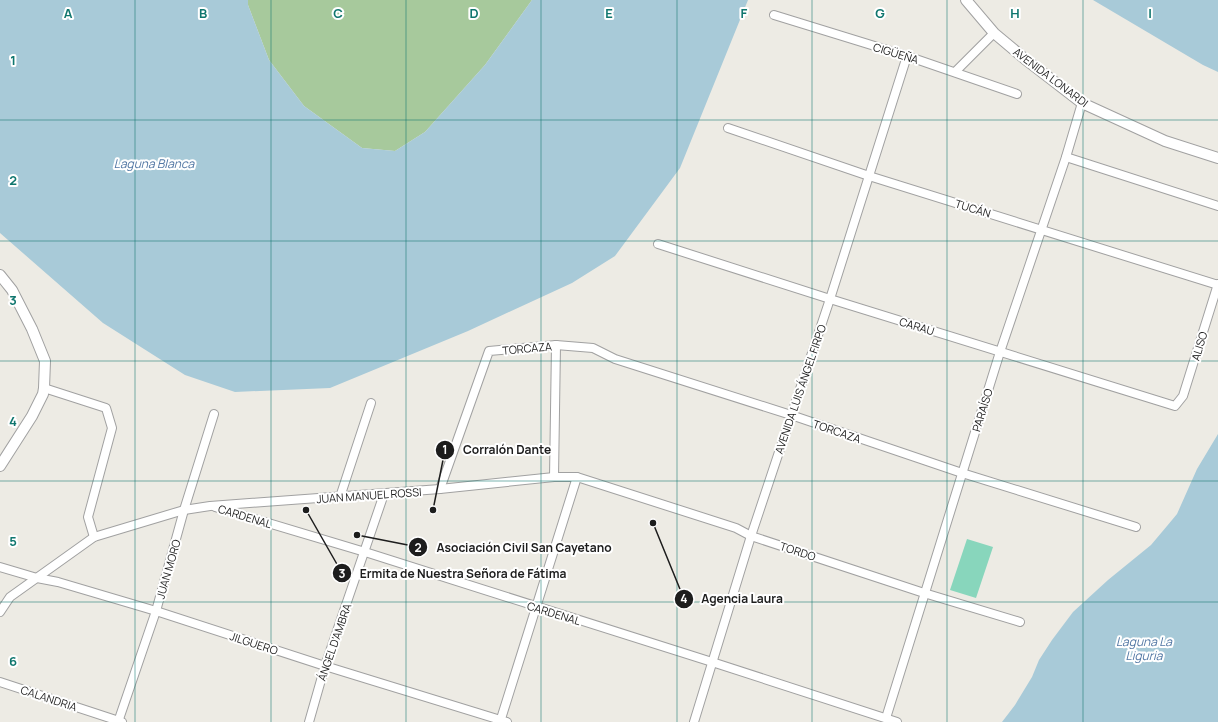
<svg xmlns="http://www.w3.org/2000/svg" width="1218" height="722" font-family="Manrope,sans-serif">
  <style>
    .forest { fill: #a7c99c }
    .pitch { fill: #88d6bc }
    .water { fill: #a8cad8 }
    .lines { fill: none; stroke-linecap: round; stroke-linejoin: round }
    .minor-casing { stroke: #a1a1a1; stroke-width: 10 }
    .tertiary-casing { stroke: #a1a1a1; stroke-width: 12 }
    .minor { stroke: #fff; stroke-width: 8 }
    .tertiary { stroke: #fff; stroke-width: 10 }
    .grid { fill: none; stroke: #0f766e; stroke-width: 1; stroke-opacity: 0.55 }
    .labels { text-anchor: middle; dominant-baseline: central; stroke-width: 4; stroke-linejoin: round; paint-order: stroke }
    .street-label { font-size: 11px; fill: #1d1d1d; stroke: #fff }
    .water-label { font-size: 12px; font-style: italic; fill: #5277a4; stroke: #fff }
    .grid-label { font-size: 13px; text-anchor: middle; font-weight: bold; fill: #0f766e; stroke: #fff; stroke-width: 4; stroke-linejoin: round; paint-order: stroke }
    .leader { fill: none; stroke: #1d1d1d; stroke-width: 1.5 }
    .callout-dot { fill: #1d1d1d; stroke: #fff; stroke-width: 1.5 }
    .mark-label { font-size: 12px; text-anchor: middle; font-weight: bold; fill: #fff }
    .callout-label { font-size: 12px; text-anchor: middle; font-weight: bold; fill: #1d1d1d; stroke: #fff; stroke-width: 4; stroke-linejoin: round; paint-order: stroke }
  </style>
  <rect width="100%" height="100%" fill="#edebe4"/>
  <polygon class="forest" points="248,0 532,0 485,65 425,132 395,151 362,148 304,106 269,60 248,5"/>
  <polygon class="pitch" points="967,539 993,547 976,598 950,590"/>
  <g class="water">
    <polygon points="0,0 248,0 248,5 269,60 304,106 362,148 395,151 425,132 485,65 532,0 748,0 680,168 615,256 572,283 468,331 330,388 235,392 185,375 103,323 0,233"/>
    <polygon points="1093,0 1218,0 1218,72 1203,65"/>
    <polygon points="1218,434 1218,722 1002,722 1015,705 1032,677 1039,660 1052,640 1073,612 1108,580 1151,545 1167,526 1177,514 1197,469"/>
  </g>
  <g class="lines">
    <g class="minor-casing">
      <g id="minor">
        <polyline points="774,15 907,56 1017,94"/>
        <polyline points="955,72 994,33"/>
        <polyline points="728,128 869,176 1218,285"/>
        <polyline points="1066,157 1218,206"/>
        <polyline points="658,244 830,299 1175,406 1183,396 1218,284"/>
        <polyline points="44,388 106,408 112,428 88,517 94,537"/>
        <polyline points="554,477 556,345"/>
        <polyline points="440,489 489,351 556,345 593,348 615,359 791,415 962,473 1136,527"/>
        <polyline points="340,497 371,403"/>
        <polyline points="215,507 365,552 712,662 897,722"/>
        <polyline points="0,567 37,578 58,582 156,611 325,666 507,722"/>
        <polyline points="0,612 10,597 94,537 184,510 210,506 440,489 554,477 577,477 736,528 751,536 924,593 1020,622"/>
        <polyline points="0,682 122,722"/>
        <polyline points="886,718 1000,352 1066,157 1082,103"/>
        <polyline points="118,722 156,611 184,510 214,414"/>
        <polyline points="309,722 325,666 384,494"/>
        <polyline points="500,722 577,477"/>
        <polyline points="694,722 751,536 830,299 907,56"/>
      </g>
    </g>
    <g class="tertiary-casing">
      <g id="tertiary">
        <polyline points="966,0 994,33 1025,59 1082,103 1165,141 1218,158"/>
        <polyline points="0,275 12,290 32,329 45,361 44,388 43,394 32,416 0,466"/>
      </g>
    </g>
    <use href="#minor" class="minor"/>
    <use href="#tertiary" class="tertiary"/>
  </g>
  <path class="grid" d="M135 0V722M271 0V722M406 0V722M541 0V722M677 0V722M812 0V722M947 0V722M1083 0V722M0 120H1218M0 241H1218M0 361H1218M0 481H1218M0 602H1218"/>
  <g class="labels">
    <g class="street-label">
      <text transform="translate(896 53) rotate(17)">CIGÜEÑA</text>
      <text transform="translate(1051 77) rotate(37)">AVENIDA LONARDI</text>
      <text transform="translate(973 208) rotate(17)">TUCÁN</text>
      <text transform="translate(917 326) rotate(17)">CARAU</text>
      <text transform="translate(1199 346) rotate(-73)">ALISO</text>
      <text transform="translate(527 348) rotate(-5)">TORCAZA</text>
      <text transform="translate(800 389) rotate(-71)">AVENIDA LUIS ÁNGEL FIRPO</text>
      <text transform="translate(982 410) rotate(-73)">PARAÍSO</text>
      <text transform="translate(837 431) rotate(19)">TORCAZA</text>
      <text transform="translate(369 495) rotate(-4)">JUAN MANUEL ROSSI</text>
      <text transform="translate(245 516) rotate(17)">CARDENAL</text>
      <text transform="translate(798 551) rotate(18)">TORDO</text>
      <text transform="translate(168 569) rotate(-74)">JUAN MORO</text>
      <text transform="translate(554 613) rotate(17)">CARDENAL</text>
      <text transform="translate(334 642) rotate(-71)">ÁNGEL D'AMBRA</text>
      <text transform="translate(254 643) rotate(18)">JILGUERO</text>
      <text transform="translate(49 698) rotate(18)">CALANDRIA</text>
    </g>
    <g class="water-label">
      <text x="154" y="163">Laguna Blanca</text>
      <text x="1144" y="641">Laguna La<tspan x="1144" dy="14">Liguria</tspan></text>
    </g>
  </g>
  <g class="grid-label">
    <text x="68" y="18">A</text>
    <text x="203" y="18">B</text>
    <text x="338" y="18">C</text>
    <text x="474" y="18">D</text>
    <text x="609" y="18">E</text>
    <text x="744" y="18">F</text>
    <text x="880" y="18">G</text>
    <text x="1015" y="18">H</text>
    <text x="1150" y="18">I</text>
    <text x="13" y="65">1</text>
    <text x="13" y="185">2</text>
    <text x="13" y="305">3</text>
    <text x="13" y="426">4</text>
    <text x="13" y="546">5</text>
    <text x="13" y="666">6</text>
  </g>
  <path class="leader" d="M433 510L445 450M357 535L418 547M306 510L342 573M653 523L684 599"/>
  <g class="callout-dot">
    <circle cx="433" cy="510" r="4"/>
    <circle cx="357" cy="535" r="4"/>
    <circle cx="306" cy="510" r="4"/>
    <circle cx="653" cy="523" r="4"/>
    <circle cx="445" cy="450" r="10"/>
    <circle cx="418" cy="547" r="10"/>
    <circle cx="342" cy="573" r="10"/>
    <circle cx="684" cy="599" r="10"/>
  </g>
  <g class="mark-label">
    <text x="445" y="454">1</text>
    <text x="418" y="552">2</text>
    <text x="342" y="578">3</text>
    <text x="684" y="603">4</text>
  </g>
  <g class="callout-label">
    <text x="507" y="454">Corralón Dante</text>
    <text x="524" y="552">Asociación Civil San Cayetano</text>
    <text x="463" y="578">Ermita de Nuestra Señora de Fátima</text>
    <text x="742" y="603">Agencia Laura</text>
  </g>
</svg>
